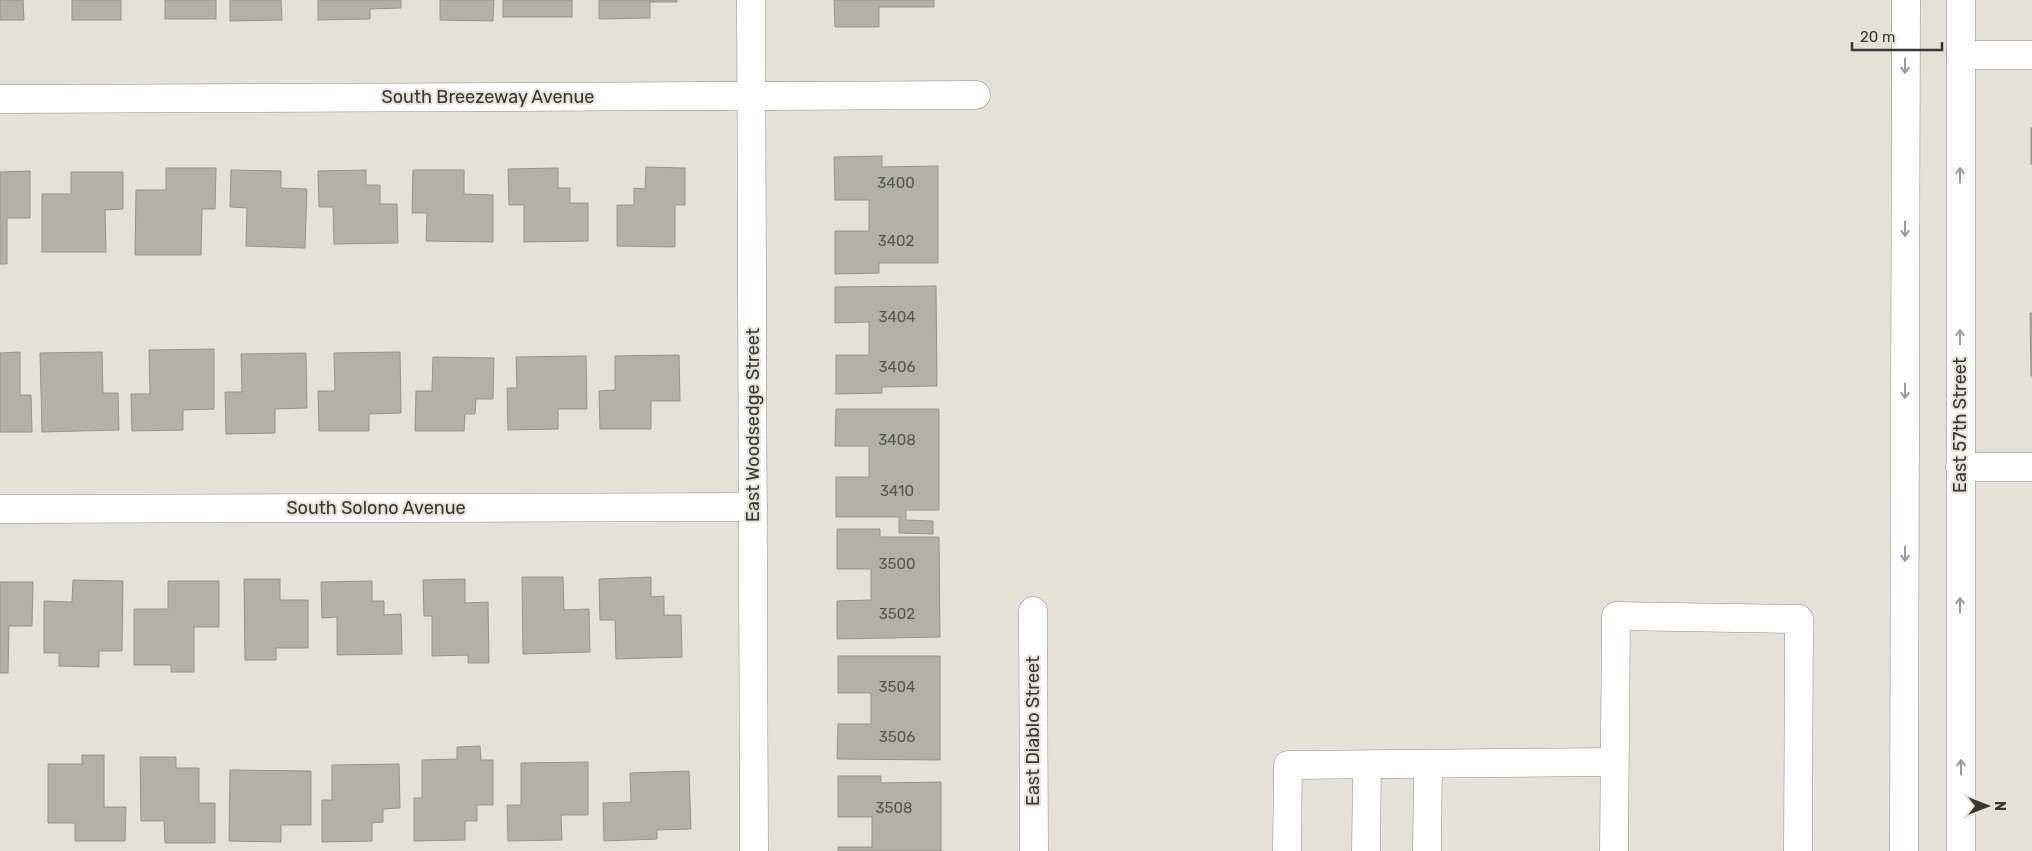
<svg xmlns="http://www.w3.org/2000/svg" width="2032" height="851" font-family="Rubik,sans-serif">
  <style>
    .building { fill: #b2b1a7; stroke: #96958c }
    .lines { fill: none; stroke-linecap: round; stroke-linejoin: round }
    .minor-casing { stroke: #8d8c83; stroke-width: 29 }
    .major-casing { stroke: #8d8c83; stroke-width: 29 }
    .minor { stroke: #fff; stroke-width: 28 }
    .major { stroke: #fff; stroke-width: 28 }
    .oneway { stroke: #9b9b99 }
    .labels { text-anchor: middle; dominant-baseline: central; stroke-width: 4; stroke-linejoin: round; paint-order: stroke }
    .number-label { font-size: 15px; fill: #565650 }
    .street-label { font-size: 18px; fill: #373733; stroke: #e3e1d8 }
  </style>
  <rect width="100%" height="100%" fill="#e3e1d8"/>
  <g class="building">
    <polygon points="0,0 23,0 24,20 0,20"/>
    <rect x="72" y="0" width="49" height="20"/>
    <rect x="165" y="0" width="51" height="19"/>
    <polygon points="230,0 281,0 282,20 230,21"/>
    <polygon points="318,0 401,0 401,8 370,9 370,19 318,20"/>
    <polygon points="440,0 494,0 493,21 440,20"/>
    <rect x="503" y="0" width="69" height="17"/>
    <polygon points="599,0 677,0 677,2 650,2 650,18 599,19"/>
    <polygon points="834,0 934,0 934,7 879,7 879,27 835,27"/>
    <rect x="2031" y="128" width="1" height="36"/>
    <polygon points="882,156 882,167 938,166 938,263 879,263 879,273 835,274 835,231 869,231 869,200 835,200 834,157"/>
    <polygon points="646,167 685,168 685,205 675,205 675,247 617,246 617,205 634,205 634,188 645,189"/>
    <polygon points="166,168 216,168 215,209 202,209 201,255 135,255 136,190 166,190"/>
    <polygon points="558,168 558,188 570,188 570,203 588,203 588,241 524,242 524,205 509,205 508,169"/>
    <polygon points="231,170 281,171 281,188 307,189 305,248 246,246 247,208 230,207"/>
    <polygon points="366,170 366,185 380,185 380,204 397,204 398,243 334,244 333,207 319,207 318,171"/>
    <polygon points="413,170 464,170 464,194 493,195 493,242 426,241 427,213 412,213"/>
    <polygon points="30,171 30,218 7,218 7,264 0,264 0,172"/>
    <polygon points="71,172 123,172 123,209 105,210 106,252 42,252 42,194 71,194"/>
    <polygon points="936,286 937,386 882,387 882,393 836,394 836,355 869,355 869,322 835,323 835,287"/>
    <polygon points="2030,313 2032,313 2032,376 2031,376"/>
    <polygon points="214,349 214,409 183,410 183,430 132,431 131,394 150,394 149,350"/>
    <polygon points="20,352 20,395 31,395 32,432 0,432 0,353"/>
    <polygon points="102,352 103,393 118,393 119,430 42,432 40,353"/>
    <polygon points="400,352 401,413 369,414 369,431 319,431 318,391 335,391 334,353"/>
    <polygon points="306,353 307,408 275,409 275,433 226,434 225,392 242,392 241,354"/>
    <polygon points="679,355 680,401 651,401 651,429 600,429 599,391 615,390 615,356"/>
    <polygon points="586,356 587,409 558,409 558,429 508,430 507,388 517,388 516,357"/>
    <polygon points="433,357 494,358 493,399 476,399 475,414 465,414 464,431 415,431 416,391 432,391"/>
    <polygon points="836,409 939,409 939,510 906,510 906,520 933,521 933,534 899,533 899,517 836,517 836,477 869,477 869,446 835,446"/>
    <polygon points="837,529 880,529 880,537 939,537 940,637 837,639 837,601 871,600 871,569 837,569"/>
    <polygon points="522,577 563,577 564,610 589,609 590,652 523,654"/>
    <polygon points="651,577 651,597 664,596 664,615 681,615 682,657 616,659 615,620 600,620 599,579"/>
    <polygon points="244,579 280,579 280,600 308,600 308,648 276,648 276,660 245,660"/>
    <polygon points="465,579 465,603 488,602 489,663 468,663 468,655 432,656 432,616 424,616 423,580"/>
    <polygon points="73,580 123,581 122,651 99,651 99,667 59,666 59,653 44,653 44,601 72,602"/>
    <polygon points="168,581 219,581 219,627 194,627 194,672 171,672 171,665 134,665 134,609 168,609"/>
    <polygon points="372,581 372,601 384,601 384,615 401,614 402,654 337,655 337,617 322,618 321,582"/>
    <polygon points="0,582 33,582 32,626 9,626 8,673 0,673"/>
    <polygon points="838,656 940,656 940,760 837,759 838,724 871,724 871,693 838,693"/>
    <polygon points="480,746 481,760 493,760 493,805 477,805 477,821 465,821 465,840 414,841 414,798 422,798 422,760 457,759 457,747"/>
    <polygon points="82,755 104,755 104,807 126,807 125,841 75,841 75,823 48,823 48,764 82,764"/>
    <polygon points="140,757 176,757 176,768 199,768 199,803 215,803 215,843 165,843 164,821 141,821"/>
    <polygon points="588,762 588,815 561,815 562,840 508,841 507,805 521,805 521,763"/>
    <polygon points="399,764 400,808 383,809 383,822 372,823 372,841 322,842 322,800 332,800 332,765"/>
    <polygon points="230,770 311,771 311,825 281,825 281,842 229,841"/>
    <polygon points="689,771 691,829 657,830 657,839 604,841 603,803 631,802 630,773"/>
    <polygon points="838,776 881,776 881,783 941,782 941,851 838,851 838,847 872,847 872,817 838,817"/>
  </g>
  <g class="lines">
    <g class="minor-casing">
      <g id="minor">
        <polyline points="751,0 754,851"/>
        <polyline points="1961,55 2032,55"/>
        <polyline points="0,99 976,95"/>
        <polyline points="1960,467 2032,467"/>
        <polyline points="0,509 753,507"/>
        <polyline points="1033,611 1034,851"/>
        <polyline points="1287,851 1288,765 1614,762"/>
        <polyline points="1366,851 1367,765"/>
        <polyline points="1427,851 1428,765"/>
        <polyline points="1614,851 1616,616 1799,619 1798,851"/>
      </g>
    </g>
    <g class="major-casing">
      <g id="major">
        <polyline points="1904,851 1906,0"/>
        <polyline points="1961,851 1961,0"/>
      </g>
    </g>
    <use href="#minor" class="minor"/>
    <use href="#major" class="major"/>
  </g>
  <defs><path id="oneway-shaft" d="M-6 0H5M1.5-3L5.5 0L1.5 3" fill="none" stroke-width="1.6" stroke-linecap="round" stroke-linejoin="round" transform="scale(1.25)"/></defs>
  <g class="oneway">
    <use href="#oneway-shaft" transform="translate(1905 66) rotate(90)"/>
    <use href="#oneway-shaft" transform="translate(1960 175) rotate(-90)"/>
    <use href="#oneway-shaft" transform="translate(1905 229) rotate(90)"/>
    <use href="#oneway-shaft" transform="translate(1960 337) rotate(-90)"/>
    <use href="#oneway-shaft" transform="translate(1905 391) rotate(90)"/>
    <use href="#oneway-shaft" transform="translate(1905 554) rotate(90)"/>
    <use href="#oneway-shaft" transform="translate(1960 605) rotate(-90)"/>
    <use href="#oneway-shaft" transform="translate(1961 767) rotate(-90)"/>
  </g>
  <g class="labels">
    <g class="number-label">
      <text x="896" y="183">3400</text>
      <text x="896" y="241">3402</text>
      <text x="897" y="317">3404</text>
      <text x="897" y="367">3406</text>
      <text x="897" y="440">3408</text>
      <text x="897" y="491">3410</text>
      <text x="897" y="564">3500</text>
      <text x="897" y="614">3502</text>
      <text x="897" y="687">3504</text>
      <text x="897" y="737">3506</text>
      <text x="894" y="808">3508</text>
    </g>
    <g class="street-label">
      <text x="488" y="97">South Breezeway Avenue</text>
      <text transform="translate(753 425) rotate(-90)">East Woodsedge Street</text>
      <text transform="translate(1960 425) rotate(-90)">East 57th Street</text>
      <text x="376" y="508">South Solono Avenue</text>
      <text transform="translate(1033 731) rotate(-90)">East Diablo Street</text>
    </g>
  </g>
  <g transform="translate(1987 806) rotate(90)" stroke="#e3e1d8" stroke-width="4" paint-order="stroke">
  <path d="M0-4L9 19L0 12L-9 19Z" fill="#373733"/>
  <text y="-8" font-size="14" font-weight="bold" text-anchor="middle" fill="#373733">N</text>
  </g>
  <path d="M1852 42v8h90v-8" fill="none" stroke="#373733" stroke-width="2.5"/>
  <text x="1860" y="42" font-size="15" fill="#373733" stroke="#e3e1d8" stroke-width="4" paint-order="stroke">20 m</text>
</svg>
